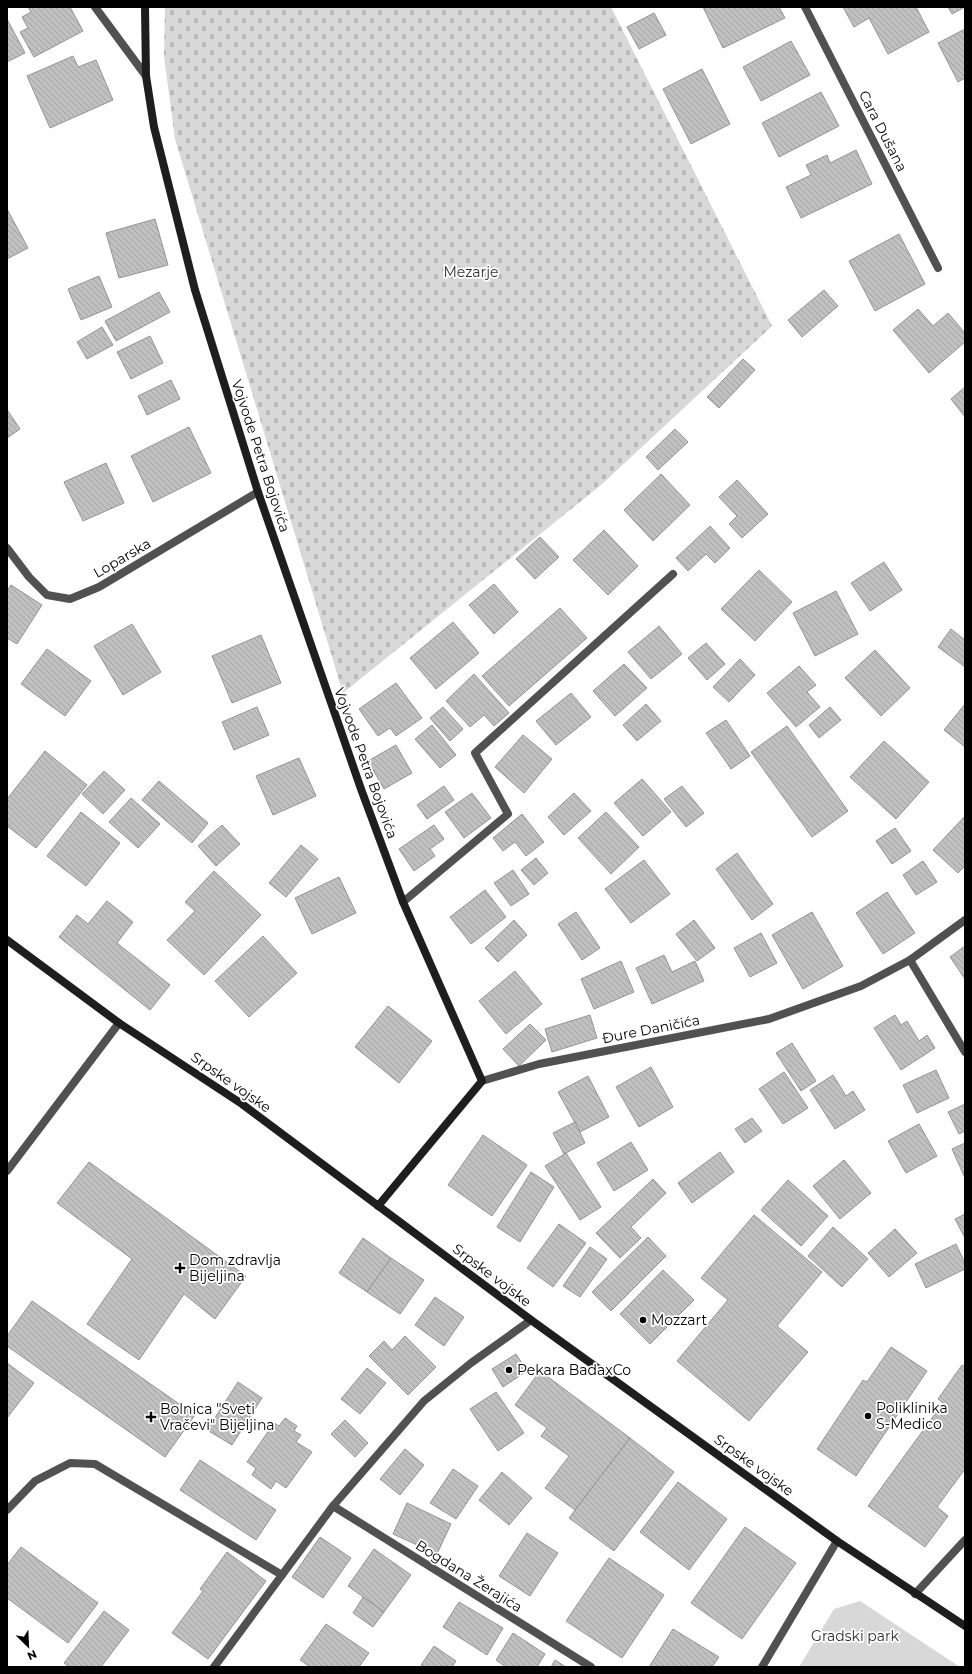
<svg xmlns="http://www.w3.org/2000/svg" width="972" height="1674" font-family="Montserrat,sans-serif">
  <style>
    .green { fill: #d8d8d8 }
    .cemetery { fill: url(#cemetery-stones) }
    .building { fill: url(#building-back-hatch); stroke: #959595 }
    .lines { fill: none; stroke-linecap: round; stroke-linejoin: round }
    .lane { stroke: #515151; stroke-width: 8 }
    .street { stroke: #515151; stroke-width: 8 }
    .secondary { stroke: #1e1e1e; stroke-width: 8 }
    .poi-dot { fill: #000; stroke: #fff; stroke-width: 1.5 }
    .labels { text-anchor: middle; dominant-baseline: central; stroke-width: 3.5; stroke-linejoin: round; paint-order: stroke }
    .street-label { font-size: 14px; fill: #000; stroke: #fff }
    .park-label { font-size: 14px; fill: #2f2f2f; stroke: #fff }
    .poi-label { font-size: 14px; fill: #000; stroke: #fff; text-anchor: start }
  </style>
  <defs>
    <pattern id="cemetery-stones" width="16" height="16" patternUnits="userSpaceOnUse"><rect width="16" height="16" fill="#d8d8d8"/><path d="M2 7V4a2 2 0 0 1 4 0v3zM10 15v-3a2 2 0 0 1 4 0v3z" fill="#b8b8b8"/></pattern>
    <pattern id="building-back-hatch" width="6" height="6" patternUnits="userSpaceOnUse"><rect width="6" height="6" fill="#c0c0c0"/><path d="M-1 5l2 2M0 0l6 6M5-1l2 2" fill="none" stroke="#a3a3a3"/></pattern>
  </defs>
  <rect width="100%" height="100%" fill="#fff"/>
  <polygon class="green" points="860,1601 960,1667 799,1667 834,1609"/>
  <polygon class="cemetery" points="165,7 611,7 772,326 601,485 343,693 175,139 164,56"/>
  <g class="building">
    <polygon points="28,7 70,7 83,31 34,57 20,32 28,28 22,17 31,12"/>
    <polygon points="703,7 779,7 785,18 723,48"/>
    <polygon points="843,7 916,7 929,32 888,54 869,18 854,27"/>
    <polygon points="948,7 965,7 952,14"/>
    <polygon points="654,13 666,35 639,49 627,27"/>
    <polygon points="7,19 25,53 7,62"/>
    <polygon points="965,29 965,78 958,82 938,43"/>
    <polygon points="791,41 810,75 761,101 743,67"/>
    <polygon points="73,56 78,67 96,60 113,100 50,128 27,76"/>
    <polygon points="702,69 730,124 691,144 663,89"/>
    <polygon points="821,92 839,126 779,157 762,123"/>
    <polygon points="856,150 872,184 801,218 786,187 811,175 806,165 827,155 830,163"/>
    <polygon points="7,209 28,248 7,259"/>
    <polygon points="155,219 168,265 119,278 106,233"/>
    <polygon points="899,234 925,284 875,311 849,261"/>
    <polygon points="99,276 112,307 81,320 68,289"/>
    <polygon points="824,290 838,306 802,337 788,320"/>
    <polygon points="159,292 170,312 116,341 105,321"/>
    <polygon points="918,309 933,326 948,313 965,333 965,342 929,373 893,330"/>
    <polygon points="102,327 113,345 87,359 77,342"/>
    <polygon points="150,336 163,363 131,379 117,352"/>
    <polygon points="743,359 755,370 719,408 707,397"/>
    <polygon points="171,380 180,399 147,415 138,396"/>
    <polygon points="965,387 965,417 951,399"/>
    <polygon points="8,411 20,429 7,438 7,412"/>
    <polygon points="189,427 211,473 153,502 131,456"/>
    <polygon points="675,429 688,442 658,470 646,457"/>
    <polygon points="106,463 124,503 83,521 64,482"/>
    <polygon points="661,474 690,505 653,541 624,510"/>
    <polygon points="737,480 768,514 742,538 729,524 737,516 719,497"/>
    <polygon points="710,526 730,548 715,563 706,554 688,571 676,558"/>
    <polygon points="604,530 638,566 608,595 573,560"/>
    <polygon points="540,537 559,557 535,579 516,559"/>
    <polygon points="884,562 902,590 870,611 851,583"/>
    <polygon points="759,570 792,602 755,641 721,609"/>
    <polygon points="494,584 518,612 494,634 469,605"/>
    <polygon points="11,585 42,605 17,644 7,638 7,591"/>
    <polygon points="836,591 858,634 815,656 793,613"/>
    <polygon points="560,608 587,638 509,706 482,676"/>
    <polygon points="453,622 479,653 436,689 410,658"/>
    <polygon points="132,624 161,672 123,695 94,646"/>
    <polygon points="659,626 682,654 651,679 628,652"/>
    <polygon points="951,629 965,640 965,667 938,647"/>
    <polygon points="261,635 281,683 232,703 212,656"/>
    <polygon points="706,643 725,664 707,680 688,658"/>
    <polygon points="47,649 91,681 65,716 21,684"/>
    <polygon points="875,650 910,688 881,716 845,678"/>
    <polygon points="740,659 755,675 729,702 713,687"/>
    <polygon points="624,664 647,688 615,716 593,691"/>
    <polygon points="799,666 816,685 807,692 820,707 796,727 767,693"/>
    <polygon points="474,674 509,713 494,726 484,715 470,727 446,701"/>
    <polygon points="396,683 422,718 396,736 390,728 378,736 359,709"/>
    <polygon points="571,693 591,717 556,745 536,721"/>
    <polygon points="646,704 661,721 637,741 623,725"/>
    <polygon points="965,704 965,747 944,730"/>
    <polygon points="257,707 269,735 234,750 222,722"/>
    <polygon points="443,707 463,729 450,741 430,718"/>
    <polygon points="830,707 841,720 819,738 809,725"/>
    <polygon points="726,720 750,756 731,769 706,733"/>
    <polygon points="432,725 456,755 440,768 415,739"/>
    <polygon points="787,726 848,811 812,837 751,752"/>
    <polygon points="523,735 552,759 524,793 495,767"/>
    <polygon points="884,741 929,782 896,819 850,777"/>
    <polygon points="396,745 412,773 384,789 368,761"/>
    <polygon points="45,751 87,785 36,848 7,826 7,799"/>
    <polygon points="299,758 316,796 273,815 256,776"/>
    <polygon points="104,771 125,790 103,814 82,794"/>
    <polygon points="642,779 671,812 643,836 614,803"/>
    <polygon points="159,781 208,823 192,843 142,800"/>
    <polygon points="444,786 454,800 427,819 417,805"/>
    <polygon points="682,786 704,813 686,827 664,799"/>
    <polygon points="472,793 491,818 464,838 445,812"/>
    <polygon points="574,793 591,811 564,835 548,817"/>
    <polygon points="131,798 160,824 138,848 109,822"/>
    <polygon points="81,812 120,843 86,886 47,856"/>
    <polygon points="606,812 639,847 611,874 578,838"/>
    <polygon points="522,814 544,842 526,856 515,842 503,851 493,838"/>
    <polygon points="965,816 965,866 958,873 933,850"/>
    <polygon points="222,825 240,844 216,866 198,846"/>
    <polygon points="434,825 444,839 430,849 435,856 414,871 399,849"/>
    <polygon points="895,828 911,851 892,864 876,841"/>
    <polygon points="301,845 318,859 286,897 269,883"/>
    <polygon points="737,853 773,904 752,920 716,869"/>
    <polygon points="536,858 548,873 534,885 521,870"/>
    <polygon points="644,860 670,894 631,923 605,889"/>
    <polygon points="923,861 937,882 916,895 903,875"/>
    <polygon points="513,870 529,894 511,906 494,883"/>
    <polygon points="214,871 261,915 204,975 167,940 195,911 185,902"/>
    <polygon points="339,877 356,913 312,934 295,898"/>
    <polygon points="485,890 506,917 471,944 450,917"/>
    <polygon points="887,892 915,933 883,954 856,913"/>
    <polygon points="107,901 133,922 117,943 170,985 150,1010 59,937 77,915 88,924"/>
    <polygon points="576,912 600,948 582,960 558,924"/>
    <polygon points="812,912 843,966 803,989 772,935"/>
    <polygon points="514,920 527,935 498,962 485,948"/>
    <polygon points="694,920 715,948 697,961 676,934"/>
    <polygon points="761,933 777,963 750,977 734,948"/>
    <polygon points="263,936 297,973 249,1017 215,981"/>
    <polygon points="965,946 965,979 950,957"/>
    <polygon points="664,955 672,972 695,961 704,981 652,1004 636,968"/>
    <polygon points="621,961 634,992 594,1009 581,979"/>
    <polygon points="515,971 542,1004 506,1034 479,1001"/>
    <polygon points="388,1006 432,1041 399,1083 355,1047"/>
    <polygon points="590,1015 597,1038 552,1052 545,1029"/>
    <polygon points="895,1015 901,1025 907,1021 919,1041 927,1035 935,1048 901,1070 874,1028"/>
    <polygon points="530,1024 546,1040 519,1066 503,1049"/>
    <polygon points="792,1043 816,1081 801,1091 776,1053"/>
    <polygon points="651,1067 673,1107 639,1127 616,1087"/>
    <polygon points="936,1070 949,1098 917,1113 903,1085"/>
    <polygon points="784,1072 808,1108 783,1124 759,1089"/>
    <polygon points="833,1075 846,1096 853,1091 865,1110 835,1129 810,1090"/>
    <polygon points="588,1076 609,1117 580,1132 558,1092"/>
    <polygon points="965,1104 965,1131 959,1134 948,1112"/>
    <polygon points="752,1118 762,1131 745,1143 735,1129"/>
    <polygon points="575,1122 585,1143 564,1154 553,1133"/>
    <polygon points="919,1124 937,1156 906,1173 888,1141"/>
    <polygon points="483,1135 527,1165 492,1216 448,1185"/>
    <polygon points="631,1142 648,1170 614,1191 597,1163"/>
    <polygon points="965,1143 965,1178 952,1149"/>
    <polygon points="720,1152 734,1172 692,1203 678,1183"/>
    <polygon points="566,1153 601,1207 580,1220 545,1166"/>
    <polygon points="844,1160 871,1193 840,1219 813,1186"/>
    <polygon points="89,1162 246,1276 215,1319 184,1294 139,1360 87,1324 132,1259 57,1203"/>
    <polygon points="531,1172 554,1187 520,1242 497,1227"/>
    <polygon points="653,1179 666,1193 631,1227 641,1238 620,1258 596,1233"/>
    <polygon points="788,1180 828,1216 801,1246 761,1210"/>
    <polygon points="965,1214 965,1238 955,1219"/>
    <polygon points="754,1215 822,1272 777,1326 808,1352 749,1421 677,1361 728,1300 701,1278"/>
    <polygon points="559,1224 586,1243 553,1287 527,1268"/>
    <polygon points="833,1227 868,1259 842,1287 808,1256"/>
    <polygon points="895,1229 917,1253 889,1277 868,1253"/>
    <polygon points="648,1237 666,1256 611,1311 592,1292"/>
    <polygon points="363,1238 391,1258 367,1292 339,1273"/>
    <polygon points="956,1244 965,1263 965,1269 926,1288 915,1264"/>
    <polygon points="590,1247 607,1259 580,1297 563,1286"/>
    <polygon points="391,1258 424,1280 400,1314 367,1292"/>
    <polygon points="663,1270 694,1300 650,1344 620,1314"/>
    <polygon points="435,1297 464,1317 444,1346 415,1325"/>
    <polygon points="32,1301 195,1415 165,1457 7,1346 7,1336"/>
    <polygon points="405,1336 436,1367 408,1395 369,1356 384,1341 392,1350"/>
    <polygon points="891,1347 927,1371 856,1476 817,1449 863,1380 867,1382"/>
    <polygon points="516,1354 527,1371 503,1387 492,1369"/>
    <polygon points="7,1363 34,1383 7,1418"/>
    <polygon points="962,1365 965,1367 965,1469 937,1507 948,1516 925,1547 868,1506 943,1403 938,1399"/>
    <polygon points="367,1368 386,1383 360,1414 341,1399"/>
    <polygon points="540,1371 630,1438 575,1510 545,1488 569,1456 541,1436 547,1428 515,1405"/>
    <polygon points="238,1382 262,1398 232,1445 207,1430"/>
    <polygon points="496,1392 524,1433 498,1451 470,1409"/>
    <polygon points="285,1418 297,1426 294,1431 301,1435 296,1442 312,1452 286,1488 276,1481 271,1489 252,1475 256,1468 247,1462 274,1423 279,1426"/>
    <polygon points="345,1420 368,1443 355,1457 331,1434"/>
    <polygon points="630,1438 674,1472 614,1551 569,1518"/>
    <polygon points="405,1449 424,1465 400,1495 380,1479"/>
    <polygon points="200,1460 276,1510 256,1540 180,1490"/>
    <polygon points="453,1469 478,1486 456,1519 430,1503"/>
    <polygon points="502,1472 532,1498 509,1525 479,1500"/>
    <polygon points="678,1482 727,1519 689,1570 640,1532"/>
    <polygon points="407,1503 451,1524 437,1554 393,1534"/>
    <polygon points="745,1527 796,1563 742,1639 691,1603"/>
    <polygon points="527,1533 558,1553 530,1596 499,1576"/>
    <polygon points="320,1537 351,1558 323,1598 292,1577"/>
    <polygon points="21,1547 98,1603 68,1643 7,1598 7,1565"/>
    <polygon points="374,1549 411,1575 384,1612 348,1586"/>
    <polygon points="227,1552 266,1581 208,1659 172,1633 203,1591 200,1589"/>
    <polygon points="609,1558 664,1595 622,1658 566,1621"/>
    <polygon points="363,1597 384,1612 373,1627 353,1613"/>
    <polygon points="459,1602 503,1628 487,1655 443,1627"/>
    <polygon points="104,1611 129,1630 101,1667 69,1667 64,1663"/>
    <polygon points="326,1624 369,1653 359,1667 310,1667 300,1660"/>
    <polygon points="673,1629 719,1657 712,1667 649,1667"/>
    <polygon points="513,1633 545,1654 537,1667 506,1667 496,1660"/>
    <polygon points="434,1646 456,1661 452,1667 424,1667 421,1665"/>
    <polygon points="555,1660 566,1667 551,1667"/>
  </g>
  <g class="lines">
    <g class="lane">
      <polyline points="7,1171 119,1023"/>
      <polyline points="7,1510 35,1481 70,1463 95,1464 282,1575"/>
    </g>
    <g class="street">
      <polyline points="95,7 146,76"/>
      <polyline points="805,7 938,268"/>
      <polyline points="7,548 29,577 47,595 70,599 99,587 258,492"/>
      <polyline points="403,902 508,814 475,753 673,574"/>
      <polyline points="910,960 965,1052"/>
      <polyline points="482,1081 539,1064 769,1019 861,986 910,960 965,920"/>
      <polyline points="333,1506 591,1667"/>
      <polyline points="915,1594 965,1540"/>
      <polyline points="214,1667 333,1506 424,1401 471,1363 531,1320"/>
      <polyline points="762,1667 837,1541"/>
    </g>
    <g class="secondary">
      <polyline points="145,7 146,76 154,127 195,290 258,492 361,789 403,902 482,1081 378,1206"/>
      <polyline points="7,940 119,1023 242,1104 531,1320 837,1541 965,1626"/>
    </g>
  </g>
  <g class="poi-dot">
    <path d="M178 1262h4v4h4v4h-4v4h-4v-4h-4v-4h4z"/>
    <circle cx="643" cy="1320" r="4"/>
    <circle cx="509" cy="1370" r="4"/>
    <circle cx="868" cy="1416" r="4"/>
    <path d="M149 1411h4v4h4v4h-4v4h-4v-4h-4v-4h4z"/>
  </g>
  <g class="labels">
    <g class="street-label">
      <text transform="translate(883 131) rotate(63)">Cara Dušana</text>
      <text transform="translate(261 456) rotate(72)">Vojvode Petra Bojovića</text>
      <text transform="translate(122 558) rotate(-30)">Loparska</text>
      <text transform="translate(366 763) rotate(70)">Vojvode Petra Bojovića</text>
      <text transform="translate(651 1029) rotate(-11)">Đure Daničića</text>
      <text transform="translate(231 1082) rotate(35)">Srpske vojske</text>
      <text transform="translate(492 1275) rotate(37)">Srpske vojske</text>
      <text transform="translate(754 1465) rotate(36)">Srpske vojske</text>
      <text transform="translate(469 1576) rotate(32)">Bogdana Žerajića</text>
    </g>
    <g class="park-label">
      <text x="471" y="272">Mezarje</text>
      <text x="855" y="1636">Gradski park</text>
    </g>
    <g class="poi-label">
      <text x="189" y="1260">Dom zdravlja<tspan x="189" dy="16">Bijeljina</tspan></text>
      <text x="651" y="1320">Mozzart</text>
      <text x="517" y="1370">Pekara BadaxCo</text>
      <text x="876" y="1408">Poliklinika<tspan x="876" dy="16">S-Medico</tspan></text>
      <text x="160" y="1409">Bolnica "Sveti<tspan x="160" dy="16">Vračevi" Bijeljina</tspan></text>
    </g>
  </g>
  <rect width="972" height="1674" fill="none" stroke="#000000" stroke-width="16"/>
  <g transform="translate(28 1646) rotate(156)" stroke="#ffffff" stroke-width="3" paint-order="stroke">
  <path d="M0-3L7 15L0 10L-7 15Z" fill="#000000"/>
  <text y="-6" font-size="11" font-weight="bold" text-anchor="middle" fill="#000000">N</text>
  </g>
</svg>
